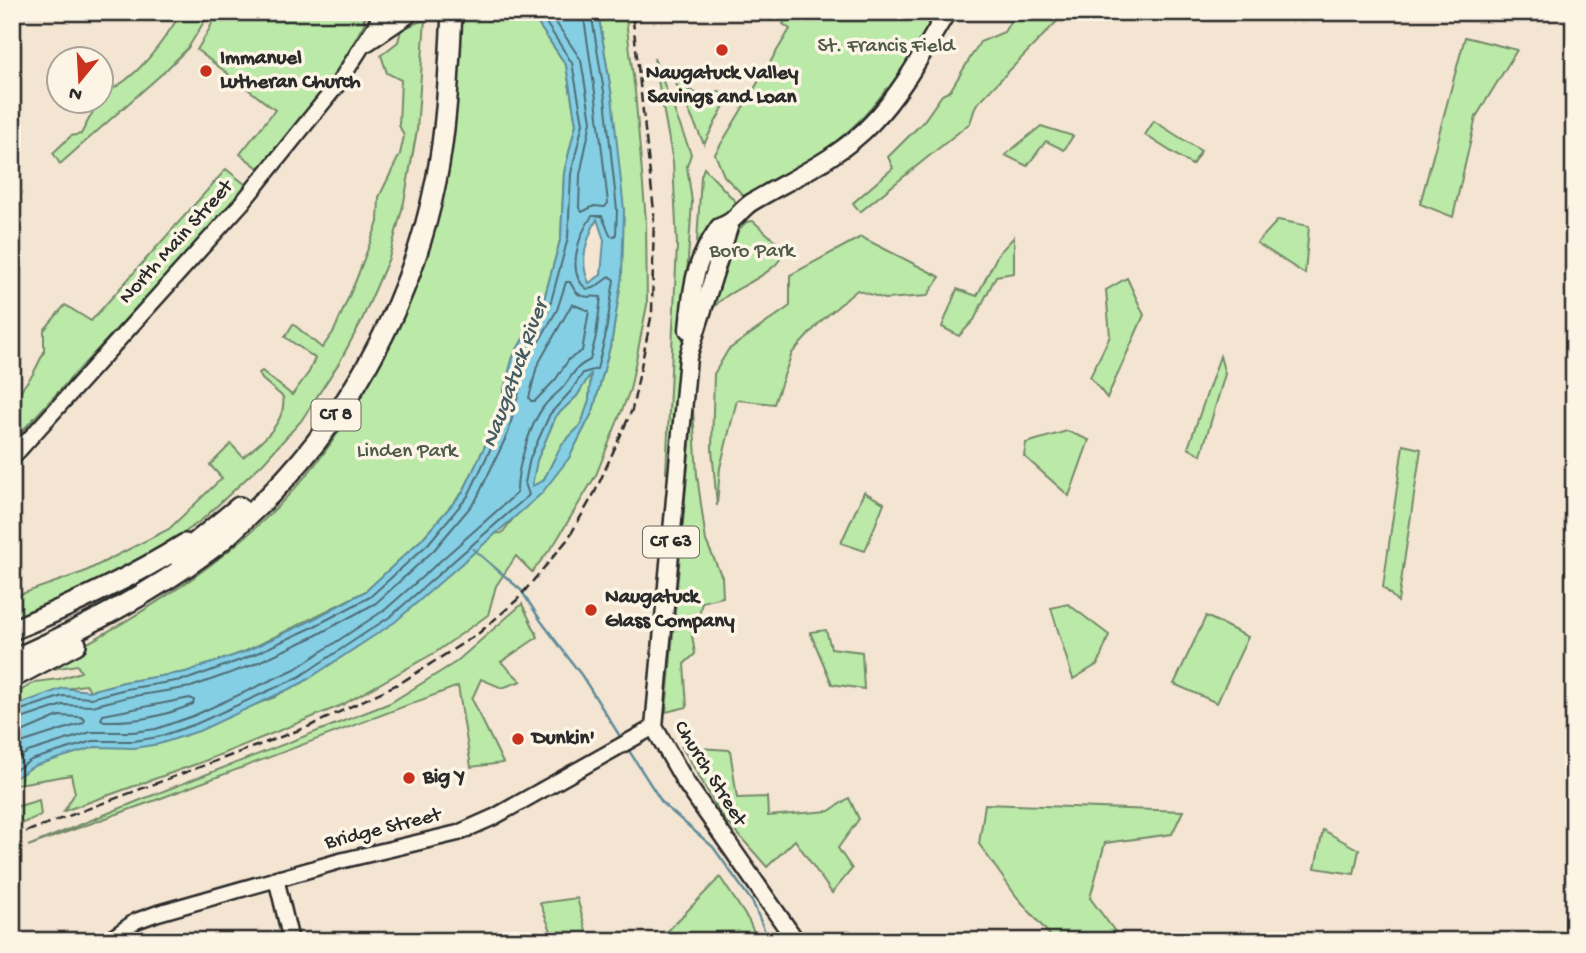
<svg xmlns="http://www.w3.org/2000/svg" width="1586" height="953" font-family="'Gochi Hand',sans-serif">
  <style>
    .green { fill: #bbe9a7; stroke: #738a69; stroke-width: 2 }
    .water { fill: #85cfe5; stroke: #618d9b; stroke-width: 2; fill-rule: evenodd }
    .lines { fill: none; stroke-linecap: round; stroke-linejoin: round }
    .shore { stroke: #4f6d75; stroke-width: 2 }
    .stream { stroke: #618d9b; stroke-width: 2.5 }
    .secondary-casing { stroke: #2b2b2b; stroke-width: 19 }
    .primary-casing { stroke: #2b2b2b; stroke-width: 21 }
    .highway-casing { stroke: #2b2b2b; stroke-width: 24 }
    .secondary { stroke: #fcf5e5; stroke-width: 14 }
    .primary { stroke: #fcf5e5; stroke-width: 16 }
    .highway { stroke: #fcf5e5; stroke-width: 19 }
    .rail { stroke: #2b2b2b; stroke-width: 2.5; stroke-dasharray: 10 5; stroke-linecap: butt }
    .poi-dot { fill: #c8321e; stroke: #fcf5e5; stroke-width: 2.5 }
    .labels { text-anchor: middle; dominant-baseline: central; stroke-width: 7; stroke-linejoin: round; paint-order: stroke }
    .shield { fill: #fcf5e5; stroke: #6a6863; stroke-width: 2 }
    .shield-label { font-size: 19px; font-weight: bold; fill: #2b2b2b }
    .park-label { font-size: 21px; fill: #4f5a4a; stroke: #fcf5e5 }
    .poi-label { font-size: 21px; font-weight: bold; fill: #2b2b2b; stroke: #fcf5e5; text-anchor: start }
    .street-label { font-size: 21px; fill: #2b2b2b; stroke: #fcf5e5 }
    .water-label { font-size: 23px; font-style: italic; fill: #465c63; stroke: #fcf5e5 }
  </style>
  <rect width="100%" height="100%" fill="#f4e5d2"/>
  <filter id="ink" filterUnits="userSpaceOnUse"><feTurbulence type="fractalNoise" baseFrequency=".0143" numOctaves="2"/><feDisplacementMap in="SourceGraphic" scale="14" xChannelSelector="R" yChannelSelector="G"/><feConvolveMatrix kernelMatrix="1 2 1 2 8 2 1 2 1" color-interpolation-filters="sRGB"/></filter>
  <g filter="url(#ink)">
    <g class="green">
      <path d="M182 12H210L188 48 164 72 60 164 53 153 71 136 81 134 98 102H102V94C138 79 161 44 182 12Z"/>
      <polygon points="216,12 363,12 367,17 363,20 365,22 334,78 261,170 240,154 275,110 197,50 210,28"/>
      <path d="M461 12H530L566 65 576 124 564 173 561 237 543 303 513 357 494 427 463 492 422 539 366 591 244 652 186 672 124 682 90 691 87 685 77 686 12 706V696L35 682 59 679 81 672 77 665 34 672C141 616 247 554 321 457 353 414 378 367 401 319Z"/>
      <polygon points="598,12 625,12 635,91 646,221 647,305 630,390 596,475 555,543 532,572 516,556 496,586 488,615 436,652 342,705 202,762 64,811 75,793 71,775 12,785 12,776 86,742 246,708 275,697 288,688 302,683 481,534 502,533 525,503 569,458 593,411 612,339 622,275 612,97"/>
      <path d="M790 12H947L896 93 887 88C852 139 799 168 748 200L724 176 715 154 790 29 783 24Z"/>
      <polygon points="1016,12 1066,12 976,105 970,123 860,212 853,203 893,168 888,157 923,122 942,95 950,91 980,42 1004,32"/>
      <path d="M425 19 417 130 404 202 389 258 361 322 339 363 301 421 263 463 204 518 148 560 12 619V605L21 594 84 572 169 529 222 478 210 465 231 444 243 457C261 443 287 422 283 397L262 379 259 373 262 371 292 395 309 372 315 358 285 337 293 324 322 348 334 331 356 280 378 222 379 197 400 154 404 136 399 125 401 80 387 73 381 55 398 42 401 30Z"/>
      <polygon points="1465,37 1517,50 1476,117 1453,217 1420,204"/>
      <polygon points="654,58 691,154 687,166 692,202 673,475 666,473 677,246 673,162"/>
      <polygon points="668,66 678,72 685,88 704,97 719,91 728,98 704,144"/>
      <polygon points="1154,121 1201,151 1192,165 1145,135"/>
      <polygon points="1041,126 1073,136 1064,150 1046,141 1027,166 1005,155"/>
      <polygon points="704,168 736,202 707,239 696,259 701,176"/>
      <polygon points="226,169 246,185 199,243 145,298 12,442 12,402 33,374 44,352 44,330 65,305 91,321"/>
      <polygon points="1278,220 1309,226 1305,274 1257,243"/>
      <path d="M753 221 784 249C784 269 740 286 725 297 713 305 708 316 701 328L734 235 746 222Z"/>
      <polygon points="861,237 940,277 927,296 885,299 857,290 821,321 792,353 774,404 737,400 720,468 717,506 712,449 714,374 728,350 790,306 790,275"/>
      <polygon points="1014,237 1014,273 996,276 974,320 959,336 942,327 957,289 977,296 998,254"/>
      <polygon points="1127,278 1144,315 1107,398 1090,377 1110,336 1106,290"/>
      <polygon points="1220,356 1225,374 1201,455 1188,448"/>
      <polygon points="591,371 589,400 581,425 562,444 543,481 531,487 537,460 556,416 577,396"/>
      <polygon points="693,409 697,475 706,541 722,577 723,597 702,602 699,616 690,622 695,654 684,664 687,707 666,712"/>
      <polygon points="1067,431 1089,440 1069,496 1024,456 1026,443"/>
      <polygon points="1403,445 1421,449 1398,602 1383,587"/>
      <polygon points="864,492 884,503 865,551 841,543"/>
      <polygon points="522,604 538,637 501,662 521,681 502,688 481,679 472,699 503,763 471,767 458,686 156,800 28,846 143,799 390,703 456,662"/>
      <polygon points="1068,604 1109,635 1098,664 1073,679 1051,608"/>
      <polygon points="1206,616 1248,637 1217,703 1174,684"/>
      <polygon points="826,630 831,648 862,652 864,689 832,684 810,632"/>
      <polygon points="682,747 730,750 737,798 767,797 768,816 829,811 849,798 859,819 838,848 852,869 832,893 795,840 767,867 722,816"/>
      <polygon points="39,800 41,815 12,828 12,808"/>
      <polygon points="985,804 1183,811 1172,834 1105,843 1090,898 1122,941 1055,941 1016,896 979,844"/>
      <polygon points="1323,830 1359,850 1354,874 1315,868"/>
      <polygon points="720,877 749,921 758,941 658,941"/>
      <polygon points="577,898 589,941 555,941 540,903"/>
    </g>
    <path class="water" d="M530 12H598L612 97 624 210 622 275 612 339 593 411 569 458 541 494 395 622 302 683 199 731 159 744 134 748 95 747 34 766 12 780V707L63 688 90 691 124 682 186 672 244 652 306 623 366 591 422 539 463 492 494 427 513 357 543 303 561 237 564 173 576 124 566 65ZM597 219 604 240 601 275 589 283C579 261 586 240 597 219ZM591 373 589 400 581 425 562 444 543 481 532 486 537 460 556 416 577 396Z"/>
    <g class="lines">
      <g class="shore">
        <polyline points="549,12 581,60 591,121 580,175 579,208 582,212 594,206 605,207 608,203 596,99 583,12"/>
        <polygon points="572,304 589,311 582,351 569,359 556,379 535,401 531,401 529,398 537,366"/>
        <path d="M190 698 194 700 193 704C163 717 136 722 104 721L101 719 103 715Z"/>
        <polyline points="12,713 63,696 91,698 126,689 188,679 246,658 309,629 370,597 428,544 468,496 500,429 519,359 550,305 568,238 571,174 583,123 572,63 539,12"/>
        <path d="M12 722 63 705 92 706 128 697 191 687 250 666 313 637 376 603 434 550 476 500 508 433 527 362 557 310 566 282H570C580 302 584 295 601 297L596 336 590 360C574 368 575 372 564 386 559 393 550 398 545 405 530 423 516 471 517 493L386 609 295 669 193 716 156 729 133 732H91L28 752 12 762"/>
        <polyline points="12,732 24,731 59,716 82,717 85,720 83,723 24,742 12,749"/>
        <path d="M12 772 31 760 93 741H134L158 737 196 724 299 677 391 616 529 495 525 483 530 458 550 414 571 391 583 373 597 369 605 338 614 280 610 276 594 288 587 289C565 274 579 234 592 216H602L610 235 614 237 616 234 617 210 605 98 591 12"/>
      </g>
      <g class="stream">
        <polyline points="473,549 521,590 541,621 582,676 621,738"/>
        <polyline points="626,746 663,804 713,847 753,903 769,941"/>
      </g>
      <g class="secondary-casing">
        <g id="secondary">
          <polyline points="368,43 408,16"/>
          <polyline points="12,458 242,203 338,84 384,12"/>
          <polyline points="276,878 291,941"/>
          <polyline points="108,941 136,921 158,913 340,861 458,833 494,817 654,727"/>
        </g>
      </g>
      <g class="primary-casing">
        <g id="primary">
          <polyline points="730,224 688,357 654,727 686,783 796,941"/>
          <path d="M688 330C692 287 693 264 719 227 736 222 739 210 752 202 793 178 840 157 872 123 903 91 924 50 947 12"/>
        </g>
      </g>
      <g class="highway-casing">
        <g id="highway">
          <polyline points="380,16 382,12"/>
          <polyline points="178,557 239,507"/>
          <path d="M12 630C73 605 129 579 185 544"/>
          <path d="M12 660C82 629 149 595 211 549 224 540 235 528 247 517 343 429 410 310 436 181 447 126 449 69 452 12"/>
          <polyline points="12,678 76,644"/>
        </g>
      </g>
      <use href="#secondary" class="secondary"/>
      <use href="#primary" class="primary"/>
      <use href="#highway" class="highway"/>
      <polyline class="rail" points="12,837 310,726 402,682 479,633 517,600 568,539 595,492 632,410 652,313 654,211 632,12"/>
    </g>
  </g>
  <g class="poi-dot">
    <circle cx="722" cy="50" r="7"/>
    <circle cx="206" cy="71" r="7"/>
    <circle cx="591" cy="610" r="7"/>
    <circle cx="518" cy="739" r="7"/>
    <circle cx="409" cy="778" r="7"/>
  </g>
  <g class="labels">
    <g class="shield">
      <rect x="311.5" y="399.5" width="49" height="31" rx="5"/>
      <rect x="643" y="526.5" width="56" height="31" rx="5"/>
    </g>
    <g class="shield-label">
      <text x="336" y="415">CT 8</text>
      <text x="671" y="542">CT 63</text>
    </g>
    <g class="park-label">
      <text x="886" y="47">St. Francis Field</text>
      <text x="752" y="252">Boro Park</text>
      <text x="407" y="452">Linden Park</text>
    </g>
    <g class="poi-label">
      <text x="220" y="59">Immanuel<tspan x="220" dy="24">Lutheran Church</tspan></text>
      <text x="722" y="74" text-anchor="middle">Naugatuck Valley<tspan x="722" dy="24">Savings and Loan</tspan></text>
      <text x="605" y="598">Naugatuck<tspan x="605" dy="24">Glass Company</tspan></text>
      <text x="532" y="739">Dunkin'</text>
      <text x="423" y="778">Big Y</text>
    </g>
    <g class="street-label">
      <text transform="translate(177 243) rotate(-48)">North Main Street</text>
      <text transform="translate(709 774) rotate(58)">Church Street</text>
      <text transform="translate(383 830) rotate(-14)">Bridge Street</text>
    </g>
    <g class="water-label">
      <text transform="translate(516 374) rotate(-70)">Naugatuck River</text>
    </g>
  </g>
  <rect width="1586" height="953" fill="none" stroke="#fcf5e5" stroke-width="42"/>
  <rect x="21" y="21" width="1544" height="911" fill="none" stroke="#2b2b2b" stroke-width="2.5" filter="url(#ink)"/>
  <g transform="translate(80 80) rotate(198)"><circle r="33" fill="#fcf5e5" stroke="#a8a49b" stroke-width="2"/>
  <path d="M0-5L12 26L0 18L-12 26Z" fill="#c8321e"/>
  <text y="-10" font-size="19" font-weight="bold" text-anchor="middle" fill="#2b2b2b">N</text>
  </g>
</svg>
